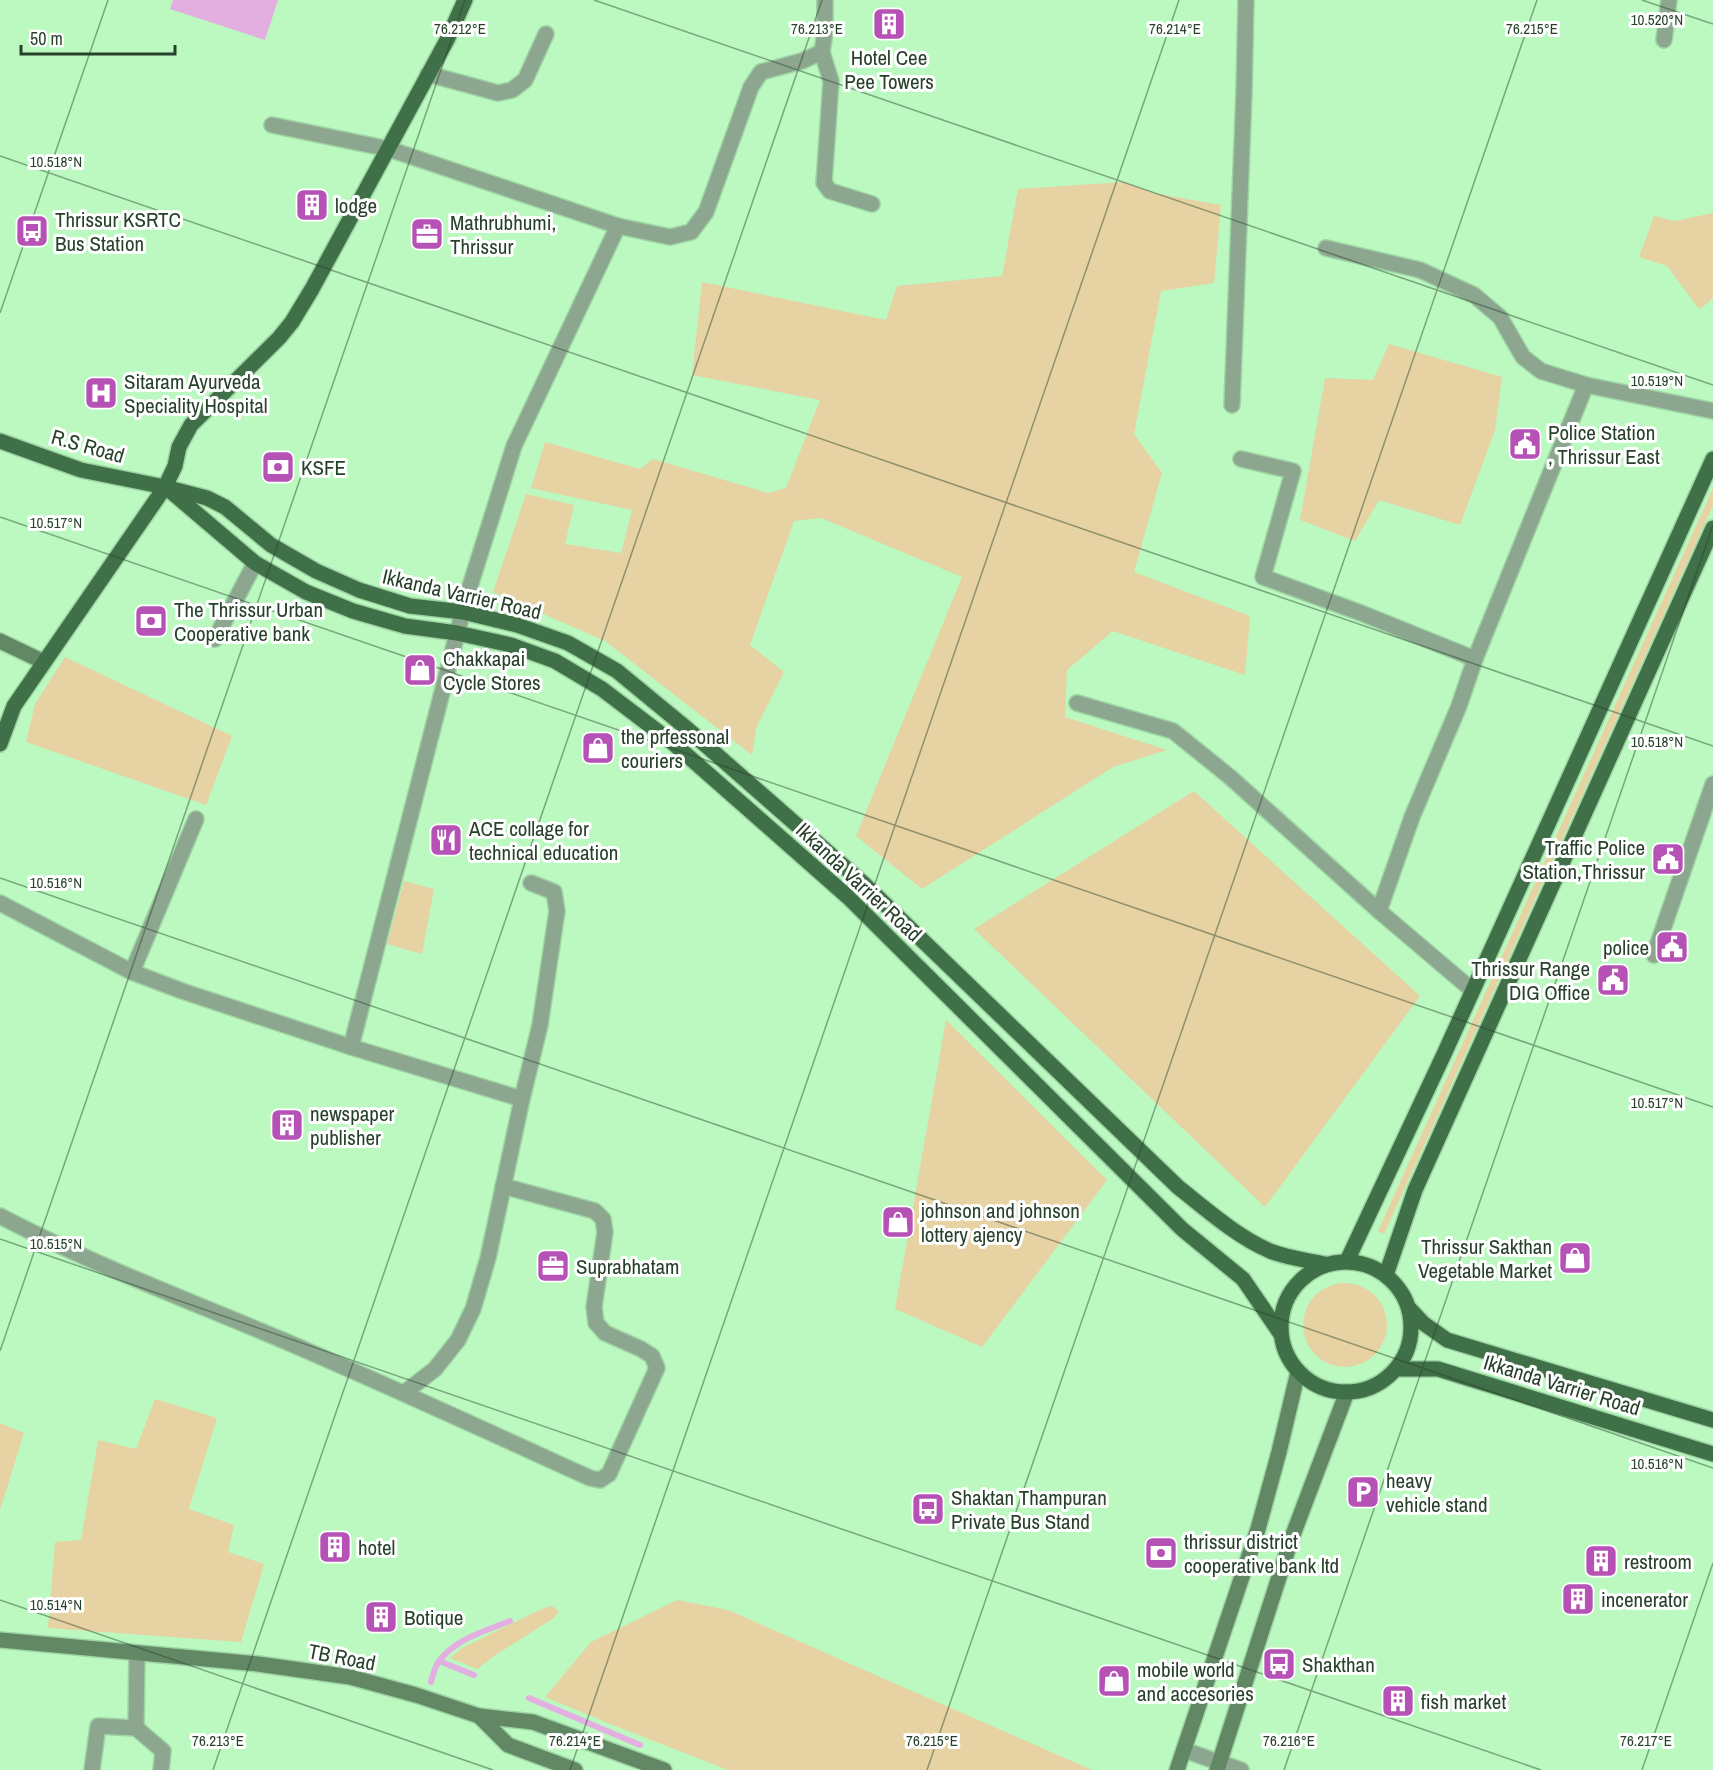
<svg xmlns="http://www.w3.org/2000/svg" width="1713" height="1770" font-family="'Archivo Narrow',sans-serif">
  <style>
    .green { fill: #e6d2a3 }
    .water { fill: #e2afe0 }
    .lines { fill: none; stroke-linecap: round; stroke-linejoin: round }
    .stream { stroke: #e2afe0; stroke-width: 6 }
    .street-casing { stroke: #9ed4a3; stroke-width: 18 }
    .secondary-casing { stroke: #9ed4a3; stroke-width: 18 }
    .primary-casing { stroke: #9ed4a3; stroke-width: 18 }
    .street { stroke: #8da68f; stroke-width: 15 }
    .secondary { stroke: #618765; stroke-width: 15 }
    .primary { stroke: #407047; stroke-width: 15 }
    .ticks { fill: none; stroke: #28412b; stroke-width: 1.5; stroke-opacity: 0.45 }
    .labels { text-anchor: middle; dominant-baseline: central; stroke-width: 6; stroke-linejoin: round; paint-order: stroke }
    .poi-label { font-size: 21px; fill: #28412b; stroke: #fff; text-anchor: start }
    .street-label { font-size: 21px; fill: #28412b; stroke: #fff }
    .ticks-label { font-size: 15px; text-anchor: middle; fill: #28412b; stroke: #fff; stroke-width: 6; stroke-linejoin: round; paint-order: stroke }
  </style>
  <rect width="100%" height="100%" fill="#bbf9c1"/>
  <g class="green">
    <polygon points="1124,182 1153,193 1221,205 1214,283 1161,291 1134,434 1162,473 1134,572 1250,616 1245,675 1113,631 1067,670 1065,717 1167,750 1113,767 922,889 856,836 962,577 821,518 794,521 750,645 784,672 756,728 752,755 605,641 493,592 526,494 574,505 565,544 621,553 632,510 531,488 545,442 640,469 653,459 768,493 786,488 820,400 692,375 702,282 886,320 897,286 1002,276 1018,189"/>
    <polygon points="1713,213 1713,297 1708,303 1699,309 1667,266 1639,257 1654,216 1675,221"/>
    <polygon points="1389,344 1502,377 1495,430 1460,525 1379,500 1355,541 1300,520 1325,378 1373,380"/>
    <polygon points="1713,488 1713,505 1384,1234 1378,1231"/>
    <polygon points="65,657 232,736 206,805 26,742 35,704"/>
    <polygon points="1194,791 1420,996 1265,1207 974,929"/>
    <polygon points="404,881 434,889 422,954 387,944"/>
    <polygon points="946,1020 1107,1180 982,1347 895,1309"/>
    <circle cx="1345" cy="1325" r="42"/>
    <polygon points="155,1399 217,1418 189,1509 234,1525 228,1552 264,1564 241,1642 48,1628 55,1542 81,1540 98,1440 136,1449"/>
    <polygon points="0,1423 24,1433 0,1510"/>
    <polygon points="677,1600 728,1610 1092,1770 728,1770 610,1724 545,1697 591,1642"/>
    <polygon points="552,1606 559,1611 554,1618 497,1654 477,1669 450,1658 462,1648 544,1608"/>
  </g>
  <polygon class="water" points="173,0 278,0 265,40 170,9"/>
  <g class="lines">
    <g class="stream">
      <polyline points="439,1661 474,1675"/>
      <path d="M431 1682C433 1675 435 1665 440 1660 456 1639 487 1630 510 1621"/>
      <polyline points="529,1698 640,1745"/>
    </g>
    <g class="street-casing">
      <g id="street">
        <polyline points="1664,40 1669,0"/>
        <polyline points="822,52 831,81 824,183 830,191 872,204"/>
        <polyline points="428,74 498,93 512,90 525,80 546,34"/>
        <polyline points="272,125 389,149 618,226 670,237 691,232 706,212 751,87 761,72 802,61 822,52 825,32 825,0"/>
        <polyline points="1326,248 1420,270 1474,295 1500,317 1523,357 1541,371 1586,385 1713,411"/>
        <polyline points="1232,405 1244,92 1246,0"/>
        <polyline points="1241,459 1293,471 1263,577 1361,613 1475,659"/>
        <polyline points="215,639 255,563"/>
        <polyline points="1077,703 1173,731 1230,777 1379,911 1472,990"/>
        <polyline points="0,903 132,972 182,991 351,1047 522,1099 488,1258 473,1309 458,1340 435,1369 404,1393"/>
        <polyline points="1379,911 1412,817 1459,706 1475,659 1586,385"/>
        <polyline points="1654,955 1713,784"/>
        <polyline points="132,972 196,819"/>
        <polyline points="351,1047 466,599 514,446 618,226"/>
        <polyline points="522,1099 540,1025 557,911 554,892 531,883"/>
        <path d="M0 1216C93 1265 191 1301 287 1342 389 1386 489 1432 590 1478L600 1480 609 1474 657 1368 652 1356 641 1349 605 1333 596 1323 594 1307 605 1232 603 1219 595 1211 503 1186"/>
        <polyline points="136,1728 137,1653"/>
        <polyline points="1184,1750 1241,1770"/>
        <polyline points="92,1770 98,1726 136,1728 163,1751 161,1770"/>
      </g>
    </g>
    <g class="secondary-casing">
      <g id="secondary">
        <polyline points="0,641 44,662"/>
        <polyline points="0,1640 258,1664 350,1677 416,1695 479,1716 533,1722 664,1770"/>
        <polyline points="479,1716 508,1745 575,1770"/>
        <polyline points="1177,1770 1258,1529 1279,1452 1298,1372"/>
        <polyline points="1217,1770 1291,1540 1347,1392"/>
      </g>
    </g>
    <g class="primary-casing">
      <g id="primary">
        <path d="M0 441 81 470 165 487 207 498 225 507 271 545 316 571 359 590 410 606 463 612 517 625 568 643 617 671 685 727 864 884 1178 1187C1207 1210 1236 1236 1270 1251 1287 1258 1307 1260 1325 1264"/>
        <polyline points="168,489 255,563 306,592 353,611 405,626 457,633 511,645 555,661 602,689 673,743 848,897 1182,1229 1243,1279 1280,1333"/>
        <polyline points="0,744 14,706 165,487 175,466 179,447 191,425 279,338 292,322 312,289 447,40 465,0"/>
        <polyline points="1347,1261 1445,1052 1713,459"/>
        <circle cx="1346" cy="1327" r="65"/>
        <polyline points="1386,1275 1415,1190 1713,528"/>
        <polyline points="1409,1308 1423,1323 1447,1340 1713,1420"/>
        <polyline points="1397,1369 1438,1369 1713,1454"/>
      </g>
    </g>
    <use href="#street" class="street"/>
    <use href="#secondary" class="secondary"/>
    <use href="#primary" class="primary"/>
  </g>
  <path class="ticks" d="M594 0 1713 385M1642 0 1713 24M0 156 1713 746M0 313 108 0M0 517 1713 1107M0 878 1713 1468M0 1239 1541 1770M0 1351 465 0M0 1600 493 1770M213 1770 822 0M570 1770 1179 0M927 1770 1537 0M1284 1770 1713 525M1642 1770 1713 1563"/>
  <defs>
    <g id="building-square" transform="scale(1.725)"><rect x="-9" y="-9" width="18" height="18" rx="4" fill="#b651b6" stroke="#fff"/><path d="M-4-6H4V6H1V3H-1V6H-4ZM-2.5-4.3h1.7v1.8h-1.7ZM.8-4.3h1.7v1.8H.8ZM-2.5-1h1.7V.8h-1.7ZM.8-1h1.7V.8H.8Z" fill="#fff"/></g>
    <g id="bus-square" transform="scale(1.725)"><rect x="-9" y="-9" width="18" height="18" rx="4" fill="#b651b6" stroke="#fff"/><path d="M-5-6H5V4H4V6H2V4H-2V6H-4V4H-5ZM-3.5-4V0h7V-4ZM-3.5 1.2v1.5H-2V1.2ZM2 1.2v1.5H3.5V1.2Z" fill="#fff"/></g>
    <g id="office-square" transform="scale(1.725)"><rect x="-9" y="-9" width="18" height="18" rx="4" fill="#b651b6" stroke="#fff"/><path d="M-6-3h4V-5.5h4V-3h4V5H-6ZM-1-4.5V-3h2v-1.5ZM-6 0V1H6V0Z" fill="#fff"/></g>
    <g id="hospital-square" transform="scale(1.725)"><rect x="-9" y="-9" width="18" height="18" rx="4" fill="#b651b6" stroke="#fff"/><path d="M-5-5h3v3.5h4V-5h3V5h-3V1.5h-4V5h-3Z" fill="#fff"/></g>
    <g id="civic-square" transform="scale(1.725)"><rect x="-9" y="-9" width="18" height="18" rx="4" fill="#b651b6" stroke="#fff"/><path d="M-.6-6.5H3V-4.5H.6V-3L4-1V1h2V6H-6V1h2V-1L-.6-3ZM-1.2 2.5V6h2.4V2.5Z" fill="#fff"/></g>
    <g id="bank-square" transform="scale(1.725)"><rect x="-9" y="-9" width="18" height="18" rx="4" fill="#b651b6" stroke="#fff"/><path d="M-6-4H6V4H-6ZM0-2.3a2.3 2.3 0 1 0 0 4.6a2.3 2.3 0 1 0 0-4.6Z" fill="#fff"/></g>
    <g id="shop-square" transform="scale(1.725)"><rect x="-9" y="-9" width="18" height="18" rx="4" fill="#b651b6" stroke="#fff"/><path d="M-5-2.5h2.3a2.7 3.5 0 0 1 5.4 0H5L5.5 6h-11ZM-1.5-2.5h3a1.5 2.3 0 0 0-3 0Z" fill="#fff"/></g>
    <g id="restaurant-square" transform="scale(1.725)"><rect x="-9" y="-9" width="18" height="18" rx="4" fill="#b651b6" stroke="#fff"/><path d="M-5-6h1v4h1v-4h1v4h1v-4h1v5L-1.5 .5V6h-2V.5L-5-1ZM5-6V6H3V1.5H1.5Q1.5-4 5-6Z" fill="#fff"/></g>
    <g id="parking-square" transform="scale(1.725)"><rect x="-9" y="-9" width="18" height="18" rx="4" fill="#b651b6" stroke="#fff"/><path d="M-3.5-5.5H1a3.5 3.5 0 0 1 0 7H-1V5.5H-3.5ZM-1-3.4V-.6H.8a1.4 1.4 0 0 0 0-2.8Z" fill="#fff"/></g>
  </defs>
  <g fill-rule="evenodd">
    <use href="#building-square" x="889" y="24"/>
    <use href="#building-square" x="312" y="205"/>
    <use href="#bus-square" x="32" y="231"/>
    <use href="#office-square" x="427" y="234"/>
    <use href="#hospital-square" x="101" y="393"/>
    <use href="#civic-square" x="1525" y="444"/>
    <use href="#bank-square" x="278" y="467"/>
    <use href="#bank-square" x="151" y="621"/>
    <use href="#shop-square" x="420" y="670"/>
    <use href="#shop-square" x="598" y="748"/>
    <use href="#restaurant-square" x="446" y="840"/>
    <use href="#civic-square" x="1668" y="859"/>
    <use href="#civic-square" x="1672" y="947"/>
    <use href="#civic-square" x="1613" y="980"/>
    <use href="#building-square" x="287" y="1125"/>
    <use href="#shop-square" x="898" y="1222"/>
    <use href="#shop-square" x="1575" y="1258"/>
    <use href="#office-square" x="553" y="1266"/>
    <use href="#parking-square" x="1363" y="1492"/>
    <use href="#bus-square" x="928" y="1509"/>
    <use href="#building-square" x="335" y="1547"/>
    <use href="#bank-square" x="1161" y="1553"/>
    <use href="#building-square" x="1601" y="1561"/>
    <use href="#building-square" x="1578" y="1599"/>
    <use href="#building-square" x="381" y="1617"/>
    <use href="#bus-square" x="1279" y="1664"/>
    <use href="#shop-square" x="1114" y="1681"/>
    <use href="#building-square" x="1398" y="1701"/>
  </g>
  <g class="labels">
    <g class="poi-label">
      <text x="889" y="57" text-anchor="middle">Hotel Cee<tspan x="889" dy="24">Pee Towers</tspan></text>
      <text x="335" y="205">lodge</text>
      <text x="55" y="219">Thrissur KSRTC<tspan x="55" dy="24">Bus Station</tspan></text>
      <text x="450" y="222">Mathrubhumi,<tspan x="450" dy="24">Thrissur</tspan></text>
      <text x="124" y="381">Sitaram Ayurveda<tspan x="124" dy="24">Speciality Hospital</tspan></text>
      <text x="1548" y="432">Police Station<tspan x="1548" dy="24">, Thrissur East</tspan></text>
      <text x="301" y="467">KSFE</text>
      <text x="174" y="609">The Thrissur Urban<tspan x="174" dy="24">Cooperative bank</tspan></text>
      <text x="443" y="658">Chakkapai<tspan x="443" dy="24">Cycle Stores</tspan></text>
      <text x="621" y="736">the prfessonal<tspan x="621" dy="24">couriers</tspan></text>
      <text x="469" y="828">ACE collage for<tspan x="469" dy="24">technical education</tspan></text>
      <text x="1645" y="847" text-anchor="end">Traffic Police<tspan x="1645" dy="24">Station,Thrissur</tspan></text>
      <text x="1649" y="947" text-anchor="end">police</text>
      <text x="1590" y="968" text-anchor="end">Thrissur Range<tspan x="1590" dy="24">DIG Office</tspan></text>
      <text x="310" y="1113">newspaper<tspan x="310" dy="24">publisher</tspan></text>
      <text x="921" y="1210">johnson and johnson<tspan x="921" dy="24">lottery ajency</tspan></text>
      <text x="1552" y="1246" text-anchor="end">Thrissur Sakthan<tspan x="1552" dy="24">Vegetable Market</tspan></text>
      <text x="576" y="1266">Suprabhatam</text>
      <text x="1386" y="1480">heavy<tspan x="1386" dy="24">vehicle stand</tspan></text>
      <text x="951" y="1497">Shaktan Thampuran<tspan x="951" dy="24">Private Bus Stand</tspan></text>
      <text x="1184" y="1541">thrissur district<tspan x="1184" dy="24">cooperative bank ltd</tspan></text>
      <text x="358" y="1547">hotel</text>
      <text x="1624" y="1561">restroom</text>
      <text x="1601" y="1599">incenerator</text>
      <text x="404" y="1617">Botique</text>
      <text x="1302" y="1664">Shakthan</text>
      <text x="1137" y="1669">mobile world<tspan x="1137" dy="24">and accesories</tspan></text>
      <text x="1421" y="1701">fish market</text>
    </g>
    <g class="street-label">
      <text transform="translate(88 446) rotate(16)">R.S Road</text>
      <text transform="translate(462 594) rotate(13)">Ikkanda Varrier Road</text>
      <text transform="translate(859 882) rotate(43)">Ikkanda Varrier Road</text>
      <text transform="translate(1562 1385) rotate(17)">Ikkanda Varrier Road</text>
      <text transform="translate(342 1657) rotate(11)">TB Road</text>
    </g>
  </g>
  <g class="ticks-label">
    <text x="1657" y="25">10.520°N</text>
    <text x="817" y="34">76.213°E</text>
    <text x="1175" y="34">76.214°E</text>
    <text x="1532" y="34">76.215°E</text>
    <text x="460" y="34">76.212°E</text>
    <text x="56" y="167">10.518°N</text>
    <text x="1657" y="386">10.519°N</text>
    <text x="56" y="528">10.517°N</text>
    <text x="1657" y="747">10.518°N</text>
    <text x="56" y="888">10.516°N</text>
    <text x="1657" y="1108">10.517°N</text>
    <text x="56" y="1249">10.515°N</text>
    <text x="1657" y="1469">10.516°N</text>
    <text x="56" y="1610">10.514°N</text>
    <text x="218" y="1746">76.213°E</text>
    <text x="575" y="1746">76.214°E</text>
    <text x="932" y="1746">76.215°E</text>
    <text x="1289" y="1746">76.216°E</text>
    <text x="1646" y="1746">76.217°E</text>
  </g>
  <path d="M21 45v9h154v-9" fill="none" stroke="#28412b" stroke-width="3"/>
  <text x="30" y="45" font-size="18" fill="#28412b" stroke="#ffffff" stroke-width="4.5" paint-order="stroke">50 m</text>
</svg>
